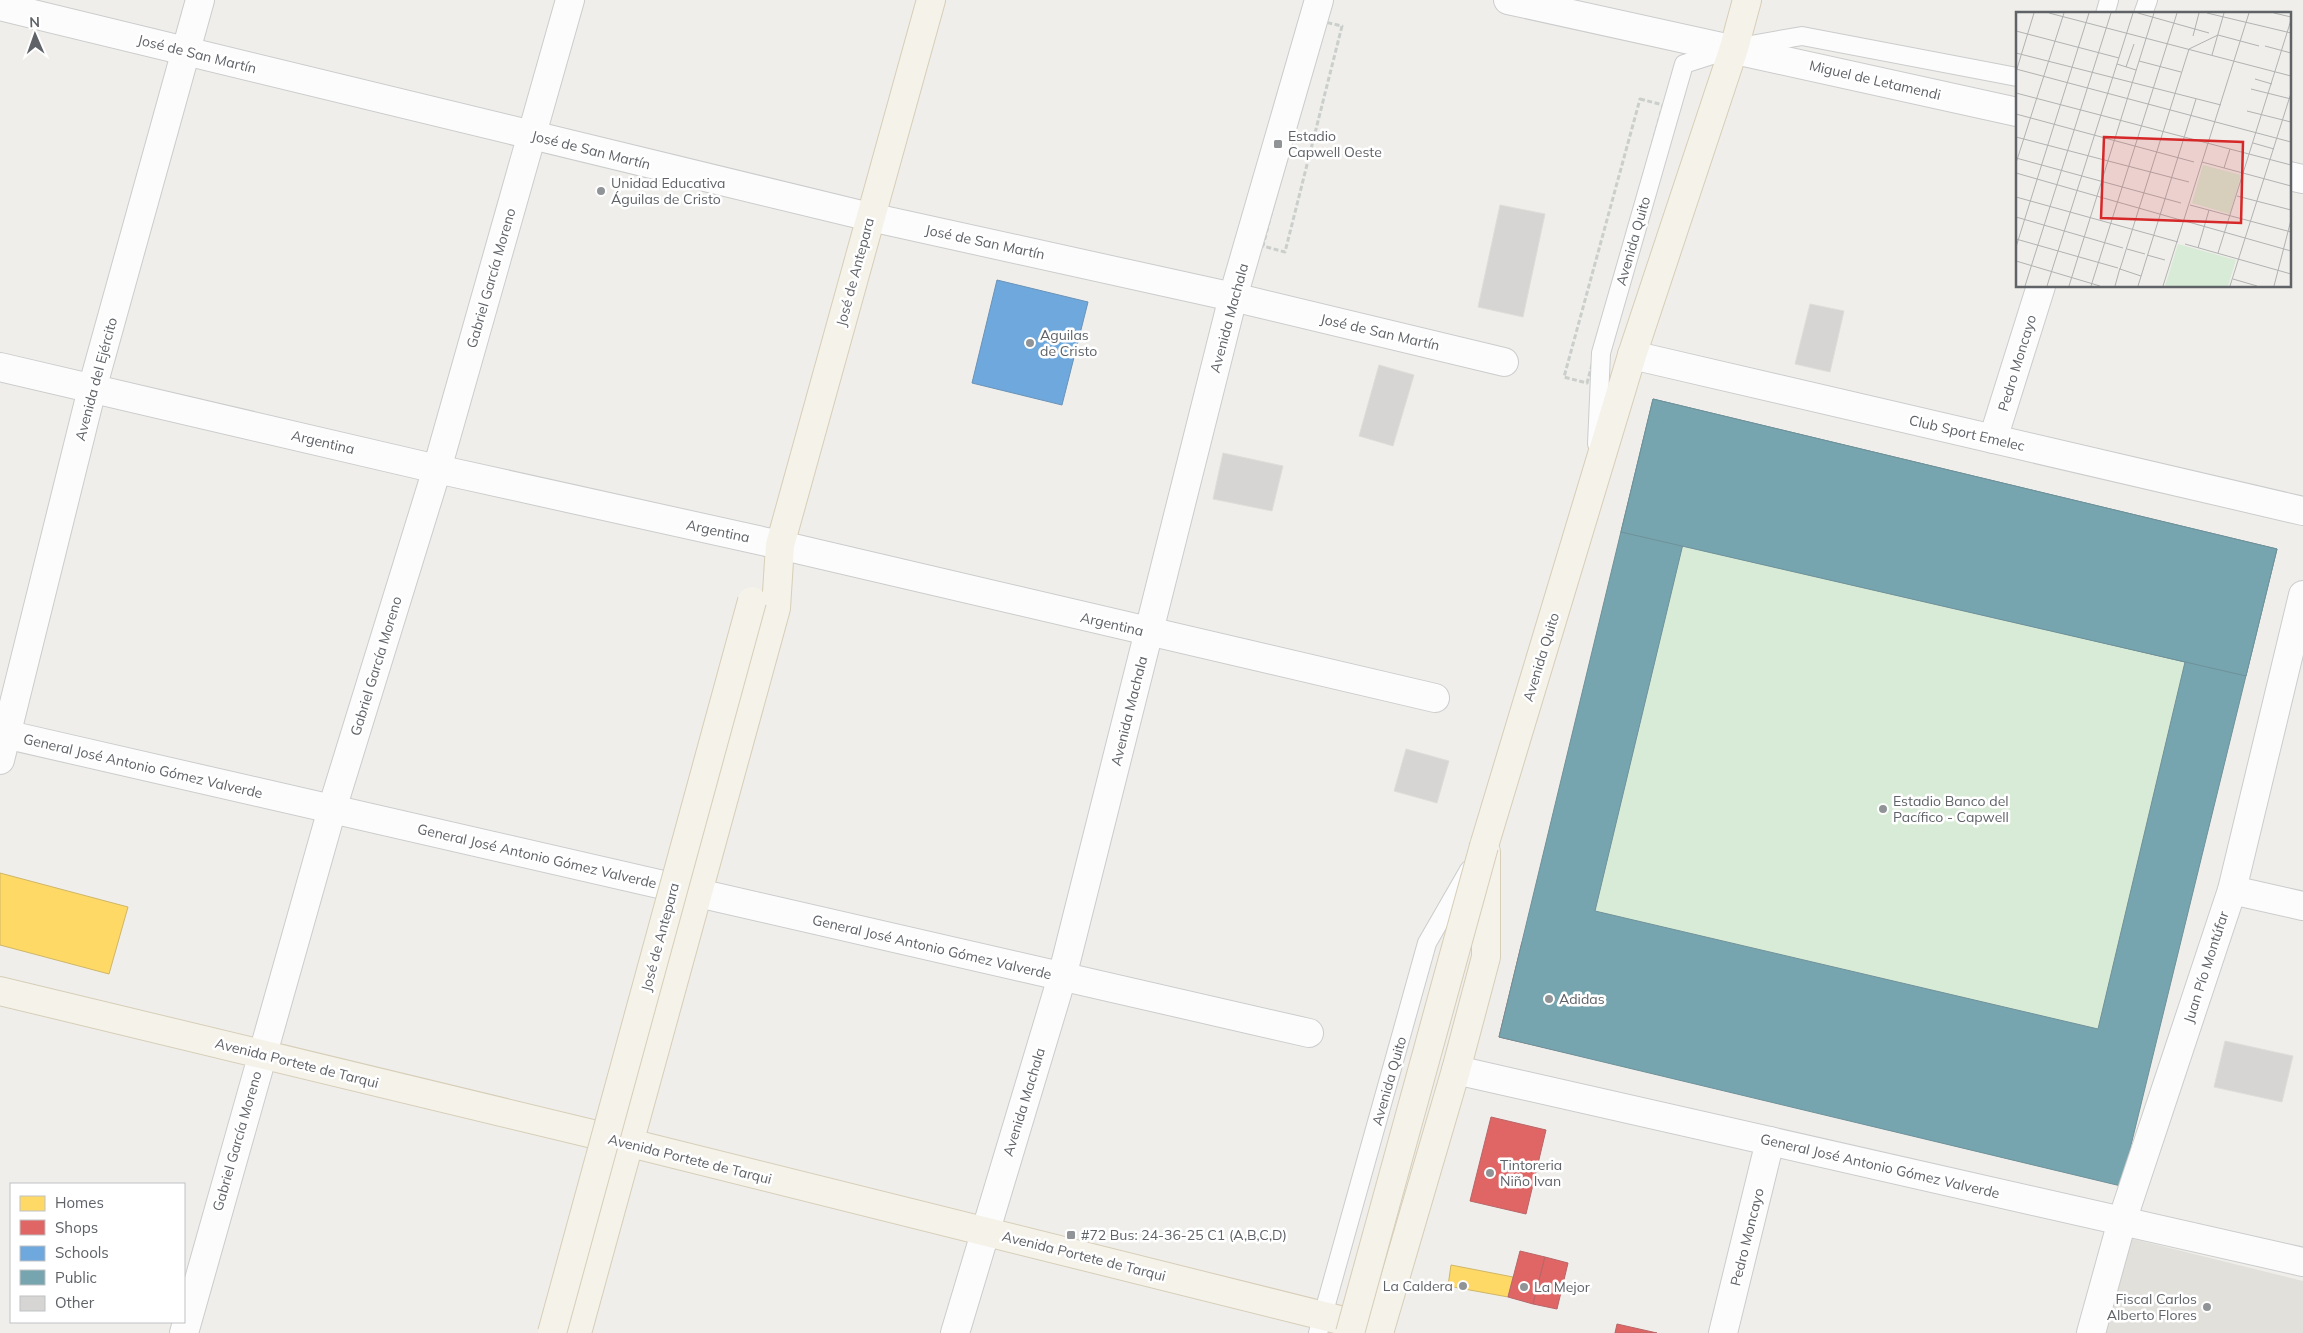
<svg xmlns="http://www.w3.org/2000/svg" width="2303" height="1333" font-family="Mulish,sans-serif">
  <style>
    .education { fill: #e2e0da }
    .green { fill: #d8ebd6 }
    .homes { fill: #ffd966; stroke: #cfb667 }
    .shops { fill: #e06666; stroke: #b96567 }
    .schools { fill: #6fa8dc; stroke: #6a93b9 }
    .public { fill: #76a5af; stroke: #6f919a; fill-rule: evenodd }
    .building { fill: #d6d5d3; stroke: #deddd9 }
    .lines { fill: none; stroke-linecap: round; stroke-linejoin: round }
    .service-casing { stroke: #cbcccc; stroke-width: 20 }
    .minor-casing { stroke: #cbcccc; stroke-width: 30 }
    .primary-casing { stroke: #d7ceb8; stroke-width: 30 }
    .path { stroke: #cacfcc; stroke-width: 3; stroke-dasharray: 5 2.5; stroke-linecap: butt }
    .service { stroke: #fdfcfc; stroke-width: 18 }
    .minor { stroke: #fdfcfc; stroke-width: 28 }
    .primary { stroke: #f4f2e9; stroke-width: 28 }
    .primary-bridge-casing { stroke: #d7ceb8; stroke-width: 30; stroke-linecap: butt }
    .primary-bridge { stroke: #f4f2e9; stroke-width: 28 }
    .poi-dot { fill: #919496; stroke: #fff; stroke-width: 2 }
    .labels { text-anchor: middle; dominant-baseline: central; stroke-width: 5; stroke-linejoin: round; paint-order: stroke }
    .street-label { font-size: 14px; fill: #5f6368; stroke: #fff }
    .poi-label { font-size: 14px; fill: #5f6368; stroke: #fff; text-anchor: start }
    .inset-road { fill: none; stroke: #b1b2b2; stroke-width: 1 }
    .view { fill: #d62828; fill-opacity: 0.15; stroke: #d62828; stroke-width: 2.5 }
    .inset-edge { fill: none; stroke: #5f6368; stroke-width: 2.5 }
  </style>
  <rect width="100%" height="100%" fill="#efeeea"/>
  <polygon class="education" points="2129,1238 2303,1281 2303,1333 2105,1333"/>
  <polygon class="green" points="1653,399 2277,549 2121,1186 1499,1037"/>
  <g class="homes">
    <polygon points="0,873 128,907 109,974 0,945"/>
    <polygon points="1451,1265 1513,1277 1508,1297 1448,1286"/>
  </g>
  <g class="shops">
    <polygon points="1522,942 1598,961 1577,1055 1499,1037"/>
    <polygon points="1491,1117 1546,1130 1526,1214 1470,1201"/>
    <polygon points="1520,1251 1545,1257 1533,1304 1508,1297"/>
    <polygon points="1545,1257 1568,1263 1557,1309 1533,1304"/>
    <polygon points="1617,1324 1657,1333 1615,1333"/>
  </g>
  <polygon class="schools" points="997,280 1088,302 1062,405 972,383"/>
  <g class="public">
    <path d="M1653 399 2277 549 2121 1186 1499 1037ZM1683 544 2185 662 2098 1029 1595 911Z"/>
    <polygon points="1653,399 2277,549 2246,676 1621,532"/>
  </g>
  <g class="building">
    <polygon points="1500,205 1545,214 1523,317 1478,307"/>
    <polygon points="1810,304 1844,311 1830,372 1795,364"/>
    <polygon points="1379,365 1414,375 1393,446 1359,436"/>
    <polygon points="1223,453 1283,466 1272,511 1213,499"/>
    <polygon points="1406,749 1449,761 1437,803 1394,791"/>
    <polygon points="2225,1041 2293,1056 2282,1102 2214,1087"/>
  </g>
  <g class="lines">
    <g class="service-casing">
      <g id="service">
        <polyline points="2105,14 2109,0"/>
        <polyline points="2143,14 2148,0"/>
        <polyline points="1597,444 1601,353 1684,64 1734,48 1802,36 2017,77"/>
        <polyline points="1318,1333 1427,943 1469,870"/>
      </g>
    </g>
    <g class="minor-casing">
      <g id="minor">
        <polyline points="1508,0 2017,112"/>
        <polyline points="0,6 870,217 1233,297 1504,362"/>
        <polyline points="2289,176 2303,179"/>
        <polyline points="1632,355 2303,511"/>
        <polyline points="0,367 437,469 780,545 1435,698"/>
        <polyline points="1993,439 2041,286"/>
        <polyline points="0,733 1309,1033"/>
        <polyline points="0,760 92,389 200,0"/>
        <polyline points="2232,890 2303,906"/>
        <polyline points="1456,1070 2303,1262"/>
        <polyline points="184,1333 332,809 437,469 570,0"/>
        <polyline points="955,1333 1062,977 1233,297 1319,0"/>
        <polyline points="1723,1333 1770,1141"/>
        <polyline points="2091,1333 2122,1221 2232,890 2303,595"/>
      </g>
    </g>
    <g class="primary-casing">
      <g id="primary">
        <polyline points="1484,846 1632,355 1734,48 1747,0"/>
        <polyline points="0,991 630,1143 1380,1330"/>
        <polyline points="577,1333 776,608 780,545 931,0"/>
        <polyline points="1379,1333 1456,1070 1486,957 1486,852"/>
      </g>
    </g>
    <g class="path">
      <polygon points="1320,21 1342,26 1285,252 1263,246"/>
      <polygon points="1640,99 1663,105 1587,383 1564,377"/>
    </g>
    <use href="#service" class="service"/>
    <use href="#minor" class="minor"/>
    <use href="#primary" class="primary"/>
    <g class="primary-bridge-casing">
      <g id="primary-bridge">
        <polyline points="552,1333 752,601"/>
        <polyline points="1350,1333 1484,846"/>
      </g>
    </g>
    <use href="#primary-bridge" class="primary-bridge"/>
  </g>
  <g class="poi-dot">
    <rect x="1273" y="139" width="10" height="10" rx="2.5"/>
    <circle cx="601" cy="191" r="5"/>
    <circle cx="1030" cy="343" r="5"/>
    <circle cx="1883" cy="809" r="5"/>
    <circle cx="1549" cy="999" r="5"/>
    <circle cx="1490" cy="1173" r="5"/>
    <rect x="1066" y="1230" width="10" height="10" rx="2.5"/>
    <circle cx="1463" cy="1286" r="5"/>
    <circle cx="1524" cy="1287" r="5"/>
    <circle cx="2207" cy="1307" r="5"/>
  </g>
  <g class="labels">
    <g class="street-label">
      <text transform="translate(197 54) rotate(14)">José de San Martín</text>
      <text transform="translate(1875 80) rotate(13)">Miguel de Letamendi</text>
      <text transform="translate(591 150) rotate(14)">José de San Martín</text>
      <text transform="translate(1633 241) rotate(-74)">Avenida Quito</text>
      <text transform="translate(985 242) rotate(12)">José de San Martín</text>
      <text transform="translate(855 272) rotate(-75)">José de Antepara</text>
      <text transform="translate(491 278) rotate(-74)">Gabriel García Moreno</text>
      <text transform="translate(1229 318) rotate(-75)">Avenida Machala</text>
      <text transform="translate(1380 332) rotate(13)">José de San Martín</text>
      <text transform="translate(2017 363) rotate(-73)">Pedro Moncayo</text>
      <text transform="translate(96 379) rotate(-75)">Avenida del Ejército</text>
      <text transform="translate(1967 433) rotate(13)">Club Sport Emelec</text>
      <text transform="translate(323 442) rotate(13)">Argentina</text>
      <text transform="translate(718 531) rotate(12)">Argentina</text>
      <text transform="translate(1112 624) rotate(13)">Argentina</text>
      <text transform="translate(1541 657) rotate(-73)">Avenida Quito</text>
      <text transform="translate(376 666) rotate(-73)">Gabriel García Moreno</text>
      <text transform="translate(1129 711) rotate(-76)">Avenida Machala</text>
      <text transform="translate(143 766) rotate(13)">General José Antonio Gómez Valverde</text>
      <text transform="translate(537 856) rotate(13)">General José Antonio Gómez Valverde</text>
      <text transform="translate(660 937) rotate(-75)">José de Antepara</text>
      <text transform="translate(932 947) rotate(13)">General José Antonio Gómez Valverde</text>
      <text transform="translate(2206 967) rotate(-72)">Juan Pío Montúfar</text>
      <text transform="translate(297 1063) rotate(14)">Avenida Portete de Tarqui</text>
      <text transform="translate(1389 1081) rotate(-74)">Avenida Quito</text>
      <text transform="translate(1024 1102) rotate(-73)">Avenida Machala</text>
      <text transform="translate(237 1141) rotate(-74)">Gabriel García Moreno</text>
      <text transform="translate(690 1159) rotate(14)">Avenida Portete de Tarqui</text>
      <text transform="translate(1880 1166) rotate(13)">General José Antonio Gómez Valverde</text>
      <text transform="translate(1747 1237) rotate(-76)">Pedro Moncayo</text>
      <text transform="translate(1084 1256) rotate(14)">Avenida Portete de Tarqui</text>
    </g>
    <g class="poi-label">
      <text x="1288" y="136">Estadio<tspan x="1288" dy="16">Capwell Oeste</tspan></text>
      <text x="611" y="183">Unidad Educativa<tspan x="611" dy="16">Águilas de Cristo</tspan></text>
      <text x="1040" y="335">Aguilas<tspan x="1040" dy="16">de Cristo</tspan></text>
      <text x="1893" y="801">Estadio Banco del<tspan x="1893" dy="16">Pacífico - Capwell</tspan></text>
      <text x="1559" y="999">Adidas</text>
      <text x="1500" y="1165">Tintoreria<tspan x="1500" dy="16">Niño Ivan</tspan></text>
      <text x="1081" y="1235">#72 Bus: 24-36-25 C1 (A,B,C,D)</text>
      <text x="1453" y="1286" text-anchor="end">La Caldera</text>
      <text x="1534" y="1287">La Mejor</text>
      <text x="2197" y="1299" text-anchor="end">Fiscal Carlos<tspan x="2197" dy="16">Alberto Flores</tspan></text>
    </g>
  </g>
  <g transform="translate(2016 12)">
    <rect width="275" height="275" fill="#efeeea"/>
    <path d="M187 153 225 163 214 202 176 191ZM162 232 220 248 212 274H149Z" fill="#d8ebd6"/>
    <path class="inset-road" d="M33 1 275 64M122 1 193 21M191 1 275 21M258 1 275 5M0 19 103 46M202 23 243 34M177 24 183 1M249 34 275 41M0 41 205 93M196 43 208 1M123 49 165 60M101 52 120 58M110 55 118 32M0 57 275 130M0 60 18 1M239 67 256 72M235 77 275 87M0 81 275 153M231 99 275 110M0 102 178 150M0 125 173 170M237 131 258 137M0 146 165 191M186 150 275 174M0 151 48 1M208 156 214 137M0 161 168 209M221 184 275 198M0 185 162 230M174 193 275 220M0 205 107 236M169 209 275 239M0 227 102 256M169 232 275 262M0 235 73 1M182 236 193 198M111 237 129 242M202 241 275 8M131 243 149 248M0 249 84 274M104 257 125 264M104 257 173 37 202 23M217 267 241 274M9 274 95 1M31 274 117 1M53 274 138 1M75 274 161 1M99 274 104 256M122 274 180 87M147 274 233 1M214 274 275 81M258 274 275 208"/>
    <path class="view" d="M88 125 227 130 225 211 85 206Z"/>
    <rect width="275" height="275" class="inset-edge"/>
  </g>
  <rect x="10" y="1183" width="175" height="140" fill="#ffffff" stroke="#bfc1c3"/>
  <rect x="20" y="1196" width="25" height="15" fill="#ffd966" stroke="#bfc1c3"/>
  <text x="55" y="1208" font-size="15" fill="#5f6368">Homes</text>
  <rect x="20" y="1220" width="25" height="15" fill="#e06666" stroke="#bfc1c3"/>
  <text x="55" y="1233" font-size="15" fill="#5f6368">Shops</text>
  <rect x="20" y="1246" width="25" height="15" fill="#6fa8dc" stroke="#bfc1c3"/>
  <text x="55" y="1258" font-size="15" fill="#5f6368">Schools</text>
  <rect x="20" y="1270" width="25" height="15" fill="#76a5af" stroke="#bfc1c3"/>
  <text x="55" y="1283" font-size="15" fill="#5f6368">Public</text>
  <rect x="20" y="1296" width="25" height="15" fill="#d6d5d3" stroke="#bfc1c3"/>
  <text x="55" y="1308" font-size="15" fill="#5f6368">Other</text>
  <g transform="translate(35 35) rotate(358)" stroke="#ffffff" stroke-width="4" paint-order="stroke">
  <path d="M0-4L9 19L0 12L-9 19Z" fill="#5f6368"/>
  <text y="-8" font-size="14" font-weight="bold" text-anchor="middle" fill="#5f6368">N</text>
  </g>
</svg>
